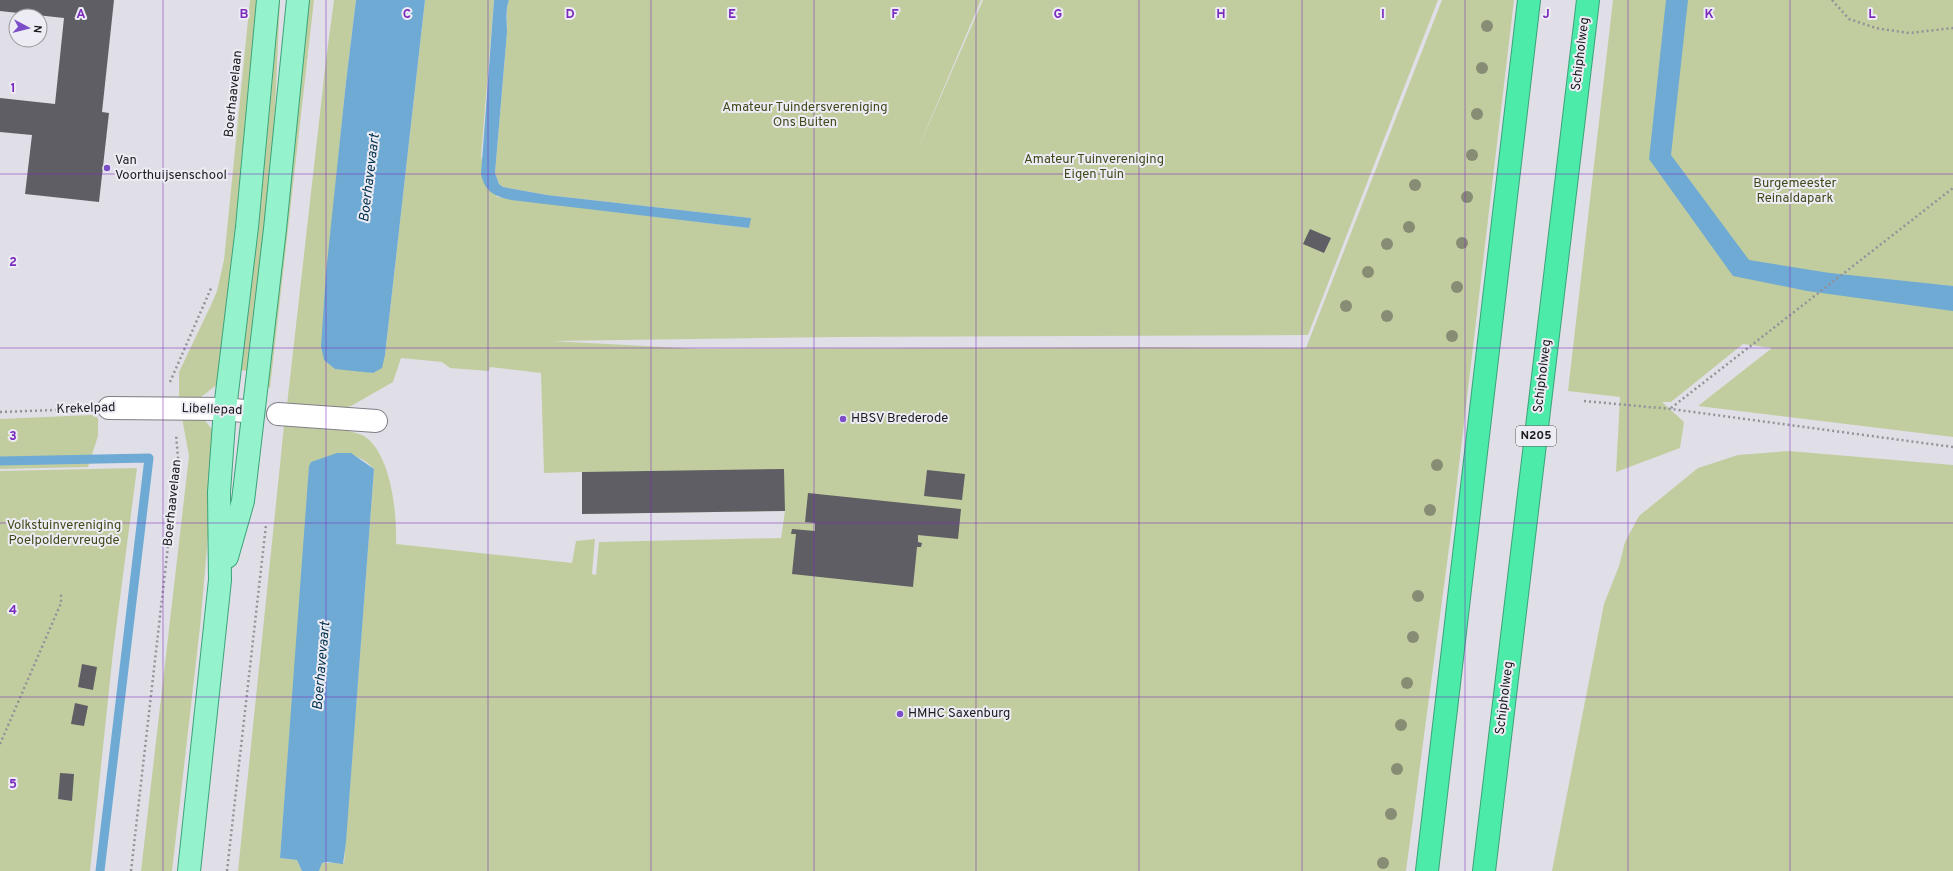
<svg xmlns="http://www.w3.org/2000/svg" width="1953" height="871" font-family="Overpass,sans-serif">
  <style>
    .green { fill: #c2cd9f }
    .water { fill: #6eaad4 }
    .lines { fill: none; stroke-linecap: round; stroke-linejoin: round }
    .stream { stroke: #6eaad4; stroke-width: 9 }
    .building { fill: #5f5e65 }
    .minor-casing { stroke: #7f7e86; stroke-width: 24 }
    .major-casing { stroke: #3ca279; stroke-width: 24 }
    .highway-casing { stroke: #3ca279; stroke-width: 24 }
    .path { stroke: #929298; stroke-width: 2.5; stroke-dasharray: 2 3; stroke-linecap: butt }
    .minor { stroke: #fff; stroke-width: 22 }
    .major { stroke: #94f3cc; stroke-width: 22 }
    .highway { stroke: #4debaa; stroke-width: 22 }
    .tree { fill: #878c75 }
    .grid { fill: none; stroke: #7b2cbf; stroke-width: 1; stroke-opacity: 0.55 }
    .poi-dot { fill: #7c4ec7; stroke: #edecf5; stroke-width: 1.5 }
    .labels { text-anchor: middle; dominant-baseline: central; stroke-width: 4; stroke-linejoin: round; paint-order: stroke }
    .shield { fill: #edecf5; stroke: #5a5a5e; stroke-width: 1 }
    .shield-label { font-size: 12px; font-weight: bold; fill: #1b1b1e }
    .street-label { font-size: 13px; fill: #1b1b1e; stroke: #edecf5 }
    .park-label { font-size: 13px; fill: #3f4818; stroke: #edecf5 }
    .poi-label { font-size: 13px; fill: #1b1b1e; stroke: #edecf5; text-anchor: start }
    .water-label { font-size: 14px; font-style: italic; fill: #00324d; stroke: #edecf5 }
    .grid-label { font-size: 13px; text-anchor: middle; font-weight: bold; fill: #7b2cbf; stroke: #edecf5; stroke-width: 4; stroke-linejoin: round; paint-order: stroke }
  </style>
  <rect width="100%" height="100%" fill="#e0dfe7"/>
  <g class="green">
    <polygon points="250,0 262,0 223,380 201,397 179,397 179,372 211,305 217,291 224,260"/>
    <polygon points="276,0 280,0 271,196 248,371 240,370"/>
    <polygon points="307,0 314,0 270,388 264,383"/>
    <path d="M334 0H356L346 82 332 221 355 370 373 373 385 355 425 0H494L481 157 497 197 749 228 750 218 547 195 503 187 499 184 495 173 507 32C508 21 505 11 509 0H981L917 151 983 0H1438L1308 335 836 337 552 341 700 349 1147 347 1306 348 1442 0H1514L1451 533 1406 871H319L322 863H344L374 469C364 458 351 452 336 453L294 677 280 858 297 860 302 871H238L284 426 349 431C355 433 363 434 368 439 392 460 397 515 396 544L572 563 576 541 595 539 592 574 596 575 599 542 781 538 785 511 582 514V472L544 473 541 373 490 367 489 371 450 368 442 362 401 358 393 382 351 406 341 409 287 405 326 60Z"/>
    <polygon points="1613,0 1953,0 1953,437 1698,406 1772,348 1743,344 1671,402 1662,402 1684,422 1680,448 1616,472 1620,397 1568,391"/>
    <polygon points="92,415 98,418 98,436 88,467 0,469 0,419"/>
    <polygon points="182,418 203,418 217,436 200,627 172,871 141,871 189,456"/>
    <polygon points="1789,451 1953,465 1953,871 1552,871 1604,604 1619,566 1625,542 1639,516 1698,468 1738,455"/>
    <polygon points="137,468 113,652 90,871 0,871 0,471"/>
  </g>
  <g class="water">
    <polygon points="356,0 425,0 385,355 382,368 373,373 335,369 324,360 321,346 326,273 346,82"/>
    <path d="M494 0H509C505 11 507 21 507 32L495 173 499 184 503 187 547 195 751 218 749 228 511 200C494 196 485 192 481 174Z"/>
    <polygon points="1666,0 1688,0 1671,155 1749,260 1830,273 1953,286 1953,311 1807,291 1733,276 1649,159"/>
    <polygon points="337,453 351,453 374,469 346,842 343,864 327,862 322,863 319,871 302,871 297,860 280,858 309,466 311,462"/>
  </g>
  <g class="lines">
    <polyline class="stream" points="0,461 149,458 100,871"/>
  </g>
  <g class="building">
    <polygon points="0,0 114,0 102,112 109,113 99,202 25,194 32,135 0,132 0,98 55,104 64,18 0,11"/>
    <polygon points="1310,229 1331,238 1324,253 1303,244"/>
    <polygon points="784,469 785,511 582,514 582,472"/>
    <polygon points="927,470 965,474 962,500 924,496"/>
    <polygon points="808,493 961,509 958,539 918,535 918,542 922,543 921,547 917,547 913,587 792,574 796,534 791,534 792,529 815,531 815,523 805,522"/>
    <polygon points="82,664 97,667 93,690 78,687"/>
    <polygon points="75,703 88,706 84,726 71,724"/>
    <polygon points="60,773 74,774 72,801 58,799"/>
  </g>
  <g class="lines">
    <g class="minor-casing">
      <g id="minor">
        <polyline points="109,408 225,409 253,412"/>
        <polyline points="278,414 376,421"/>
      </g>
    </g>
    <g class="major-casing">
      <g id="major">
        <polyline points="227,557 243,501 275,229 298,0"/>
        <polyline points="189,871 220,580 219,492 225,409 247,227 268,0"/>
      </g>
    </g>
    <g class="highway-casing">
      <g id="highway">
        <polyline points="1427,871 1529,0"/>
        <polyline points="1484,871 1588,0"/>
      </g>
    </g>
    <g class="path">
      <polyline points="1832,0 1849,19 1876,28 1909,33 1953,28"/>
      <polyline points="170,382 212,286"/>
      <polyline points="1584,401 1671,409 1953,447"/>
      <polyline points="1671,408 1953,188"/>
      <polyline points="0,412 83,409"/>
      <polyline points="0,744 61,603 61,593"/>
      <polyline points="131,871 178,458 176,434"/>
      <polyline points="227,871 266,525"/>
    </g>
    <use href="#minor" class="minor"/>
    <use href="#major" class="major"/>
    <use href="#highway" class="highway"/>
  </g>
  <g class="tree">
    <circle cx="1487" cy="26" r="6"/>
    <circle cx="1482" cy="68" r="6"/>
    <circle cx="1477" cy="114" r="6"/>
    <circle cx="1472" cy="155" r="6"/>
    <circle cx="1415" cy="185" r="6"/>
    <circle cx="1467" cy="197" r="6"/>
    <circle cx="1409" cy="227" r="6"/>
    <circle cx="1462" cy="243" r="6"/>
    <circle cx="1387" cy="244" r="6"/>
    <circle cx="1368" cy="272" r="6"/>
    <circle cx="1457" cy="287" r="6"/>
    <circle cx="1346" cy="306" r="6"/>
    <circle cx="1387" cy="316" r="6"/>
    <circle cx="1452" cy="336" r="6"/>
    <circle cx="1437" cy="465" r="6"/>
    <circle cx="1430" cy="510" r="6"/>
    <circle cx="1418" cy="596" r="6"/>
    <circle cx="1413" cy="637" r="6"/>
    <circle cx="1407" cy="683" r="6"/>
    <circle cx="1401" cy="725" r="6"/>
    <circle cx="1397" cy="769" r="6"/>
    <circle cx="1391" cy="814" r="6"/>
    <circle cx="1383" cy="863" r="6"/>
  </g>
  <path class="grid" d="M163 0V871M326 0V871M488 0V871M651 0V871M814 0V871M976 0V871M1139 0V871M1302 0V871M1465 0V871M1628 0V871M1790 0V871M0 174H1953M0 348H1953M0 523H1953M0 697H1953"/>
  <g class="poi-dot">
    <circle cx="107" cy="168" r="4"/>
    <circle cx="843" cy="419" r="4"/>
    <circle cx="900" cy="714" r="4"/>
  </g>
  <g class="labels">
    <rect class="shield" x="1516" y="426" width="40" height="20" rx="3"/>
    <g class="shield-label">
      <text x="1536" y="436">N205</text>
    </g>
    <g class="street-label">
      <text transform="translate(1581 54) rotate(-83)">Schipholweg</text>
      <text transform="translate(234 94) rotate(-84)">Boerhaavelaan</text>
      <text transform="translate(1543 376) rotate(-83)">Schipholweg</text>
      <text transform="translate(86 409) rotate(-2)">Krekelpad</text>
      <text transform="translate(212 410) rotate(2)">Libellepad</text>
      <text transform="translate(173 503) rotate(-84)">Boerhaavelaan</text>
      <text transform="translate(1505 698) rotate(-83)">Schipholweg</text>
    </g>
    <g class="park-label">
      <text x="805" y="108">Amateur Tuindersvereniging<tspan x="805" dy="15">Ons Buiten</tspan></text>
      <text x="1094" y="160">Amateur Tuinvereniging<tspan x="1094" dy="15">Eigen Tuin</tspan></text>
      <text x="1795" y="184">Burgemeester<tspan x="1795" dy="15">Reinaldapark</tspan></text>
      <text x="64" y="526">Volkstuinvereniging<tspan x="64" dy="15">Poelpoldervreugde</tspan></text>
    </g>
    <g class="poi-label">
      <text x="115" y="161">Van<tspan x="115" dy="15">Voorthuijsenschool</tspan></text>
      <text x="851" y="419">HBSV Brederode</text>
      <text x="908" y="714">HMHC Saxenburg</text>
    </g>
    <g class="water-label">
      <text transform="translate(370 178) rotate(-83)">Boerhavevaart</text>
      <text transform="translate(322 666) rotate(-85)">Boerhavevaart</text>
    </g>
  </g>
  <g class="grid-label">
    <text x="81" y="18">A</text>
    <text x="244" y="18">B</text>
    <text x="407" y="18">C</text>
    <text x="570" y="18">D</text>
    <text x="732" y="18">E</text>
    <text x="895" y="18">F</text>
    <text x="1058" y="18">G</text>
    <text x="1221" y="18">H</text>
    <text x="1383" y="18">I</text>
    <text x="1546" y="18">J</text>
    <text x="1709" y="18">K</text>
    <text x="1872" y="18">L</text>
    <text x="13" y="92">1</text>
    <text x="13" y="266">2</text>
    <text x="13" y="440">3</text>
    <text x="13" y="614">4</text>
    <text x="13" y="788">5</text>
  </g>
  <g transform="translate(28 28) rotate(97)"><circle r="19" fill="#edecf5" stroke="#99989f"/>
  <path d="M0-3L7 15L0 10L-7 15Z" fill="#7c4ec7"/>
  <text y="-6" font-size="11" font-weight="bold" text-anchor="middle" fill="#1b1b1e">N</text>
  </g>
</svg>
